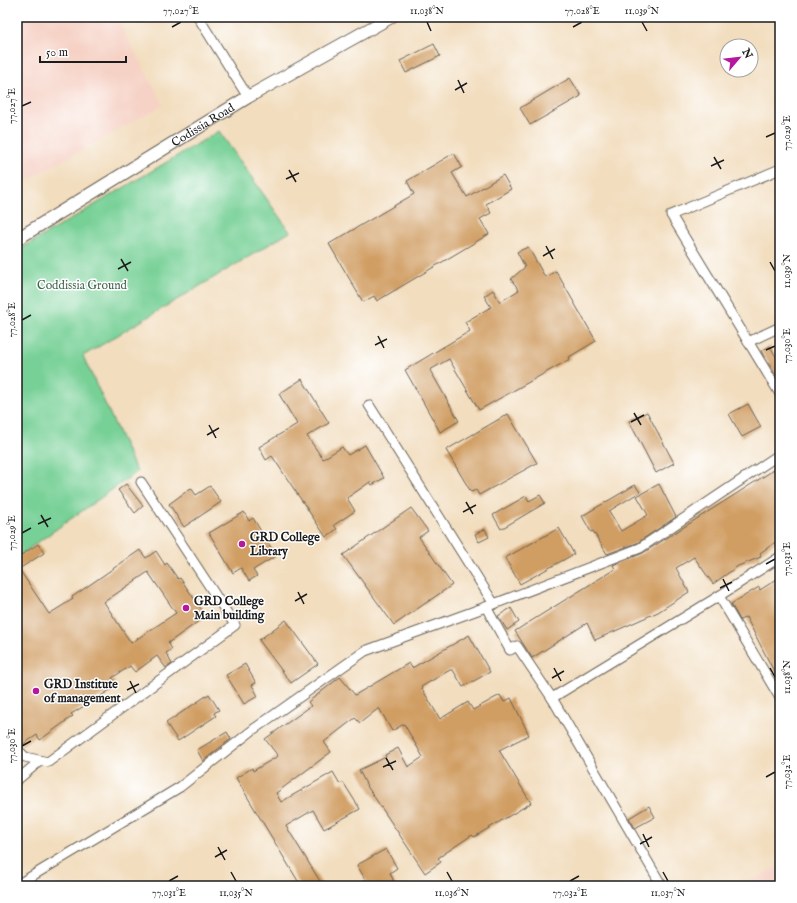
<svg xmlns="http://www.w3.org/2000/svg" width="797" height="903" font-family="'IM FELL English',serif">
  <style>
    .built { fill: #f6d1c5 }
    .green { fill: #77d096; stroke: #4a7659 }
    .building { fill: #d09e64; fill-rule: evenodd }
    .lines { fill: none; stroke-linecap: round; stroke-linejoin: round }
    .minor-casing { stroke: #676055; stroke-width: 11 }
    .tertiary-casing { stroke: #676055; stroke-width: 14 }
    .minor { stroke: #fff; stroke-width: 9 }
    .tertiary { stroke: #fff; stroke-width: 12 }
    .ticks { fill: none; stroke: #1c1c1c; stroke-width: 1.5 }
    .poi-dot { fill: #b5179e; stroke: #fff; stroke-width: 1.5 }
    .labels { text-anchor: middle; dominant-baseline: central; stroke-width: 3; stroke-linejoin: round; paint-order: stroke }
    .street-label { font-size: 12px; fill: #1c1c1c; stroke: #fff }
    .park-label { font-size: 12px; fill: #40644d; stroke: #fff }
    .poi-label { font-size: 12px; font-weight: bold; fill: #1c1c1c; stroke: #fff; text-anchor: start }
    .neatline { fill: none; stroke: #1c1c1c; stroke-width: 1.5 }
    .ticks-label { font-size: 10px; text-anchor: middle; fill: #1c1c1c }
  </style>
  <rect width="100%" height="100%" fill="#fff"/>
  <filter id="ink" filterUnits="userSpaceOnUse"><feTurbulence type="fractalNoise" baseFrequency=".025" numOctaves="2"/><feDisplacementMap in="SourceGraphic" scale="8" xChannelSelector="R" yChannelSelector="G"/><feConvolveMatrix kernelMatrix="1 2 1 2 8 2 1 2 1" color-interpolation-filters="sRGB"/></filter>
  <filter id="wash" filterUnits="userSpaceOnUse"><feTurbulence type="fractalNoise" baseFrequency=".012" numOctaves="4" result="noise"/><feDisplacementMap in="SourceGraphic" scale="16" xChannelSelector="R" yChannelSelector="G"/><feGaussianBlur stdDeviation="0.9" result="paint"/><feColorMatrix in="noise" values="0 0 0 0 0 0 0 0 0 0 0 0 0 0 0 0 0 1.4 0 .05"/><feComposite in="paint" operator="in"/></filter>
  <g filter="url(#wash)">
    <rect width="100%" height="100%" fill="#f2ddbe"/>
    <g class="built">
      <polygon points="17,17 116,17 163,105 17,186"/>
      <polygon points="780,866 780,886 738,886"/>
    </g>
    <polygon class="green" points="219,131 290,232 83,356 137,472 17,557 17,251"/>
    <g id="blocks">
      <g class="building">
        <polygon points="434,44 440,56 406,73 400,61"/>
        <polygon points="570,78 581,96 530,125 520,108"/>
        <polygon points="454,153 462,167 452,173 467,197 503,175 511,189 486,204 491,213 480,219 489,234 377,301 374,296 363,302 329,244 414,194 407,181"/>
        <polygon points="528,247 545,277 556,271 596,341 569,357 570,359 479,410 449,359 430,370 459,421 440,432 405,370 470,331 465,322 491,307 484,296 493,290 500,302 519,290 511,279 525,267 517,252"/>
        <polygon points="770,346 780,364 780,382 761,351"/>
        <polygon points="302,379 329,423 307,436 323,459 342,447 348,455 365,445 384,478 372,485 370,482 347,498 355,511 334,525 337,529 326,537 272,456 266,460 259,447 297,424 279,394"/>
        <polygon points="748,404 761,427 742,437 729,414"/>
        <polygon points="647,412 674,463 656,473 629,421"/>
        <polygon points="508,414 537,463 479,495 476,490 471,492 446,450"/>
        <polygon points="780,466 780,539 760,553 761,557 738,566 713,584 694,557 676,568 689,592 658,612 595,640 587,623 532,658 515,631 615,569 613,565 643,553"/>
        <polygon points="126,484 143,506 135,513 118,490"/>
        <polygon points="659,484 676,517 637,543 607,554 593,531 591,532 582,516 635,485 640,492 609,511 621,531 648,515 637,496"/>
        <polygon points="210,486 221,502 184,527 169,504 191,488 196,495"/>
        <polygon points="540,495 545,503 501,529 493,515 526,496 529,501"/>
        <polygon points="411,508 428,531 419,537 452,585 394,625 343,555"/>
        <polygon points="244,512 249,521 253,518 276,556 253,570 257,576 249,581 241,568 233,573 209,533"/>
        <polygon points="559,528 574,554 520,584 505,558"/>
        <polygon points="485,529 489,537 479,542 475,534"/>
        <path d="M38 544 44 553 19 569 49 614 73 599 72 597 140 550 146 558 156 551 165 565 167 563 178 579 180 578 206 616 168 643 172 649 166 653 172 664 166 668 157 656 135 672 130 666 112 678 117 686 71 714 73 716 40 740 37 735 22 745 17 737V558ZM148 572 176 613 131 643 104 602Z"/>
        <polygon points="780,577 780,683 746,617 740,620 731,604 759,587 760,590"/>
        <polygon points="511,608 519,622 507,630 498,616"/>
        <polygon points="286,620 318,664 291,683 259,640"/>
        <polygon points="469,635 490,672 463,687 453,670 450,670 421,687 440,719 468,702 473,710 500,695 504,702 511,698 529,735 499,750 531,803 474,837 472,835 438,858 441,862 425,873 367,786 359,770 386,757 385,755 398,748 408,767 423,757 404,724 392,731 379,708 360,723 355,718 324,742 331,752 276,793 281,802 333,772 340,784 343,782 360,809 324,829 313,810 286,826 323,886 301,886 236,778 252,768 253,771 278,756 265,739 311,706 308,702 340,677 355,695 409,663 412,668"/>
        <polygon points="245,664 256,683 252,685 258,696 244,704 226,675"/>
        <polygon points="209,694 219,710 214,713 216,716 178,741 166,723"/>
        <polygon points="227,732 231,739 203,761 197,750"/>
        <polygon points="649,806 655,817 635,828 629,818"/>
        <polygon points="386,849 397,868 390,873 396,886 369,886 357,865"/>
      </g>
    </g>
  </g>
  <g filter="url(#ink)">
    <use href="#blocks" fill-opacity="0" stroke="#676055" stroke-width="1"/>
    <g class="lines">
      <g class="minor-casing">
        <g id="minor">
          <polyline points="198,17 248,97"/>
          <polyline points="780,169 671,215 780,394"/>
          <polyline points="748,342 780,327"/>
          <polyline points="369,405 494,604"/>
          <polyline points="780,557 719,596 780,698"/>
          <polyline points="486,607 510,650 517,646 552,698 719,596"/>
          <polyline points="552,698 662,886"/>
          <polyline points="17,749 25,757 48,762 235,625 141,482"/>
          <polyline points="17,780 40,761"/>
          <polyline points="17,885 180,787 254,729 365,651 494,604 640,548 780,454"/>
        </g>
      </g>
      <g class="tertiary-casing">
        <g id="tertiary">
          <path id="s1" d="M17 239 248 97 391 17"/>
        </g>
      </g>
      <use href="#minor" class="minor"/>
      <use href="#tertiary" class="tertiary"/>
    </g>
  </g>
  <path class="ticks" d="M427 22 431 31M642 22 647 31M172 27 181 22M573 27 582 22M458 80 464 93M455 90 467 83M22 106 31 102M766 137 775 133M714 157 721 169M711 166 724 160M289 170 296 182M286 179 299 173M546 246 553 259M543 256 555 249M121 259 128 271M770 262 775 271M118 269 131 262M22 320 31 315M378 336 384 348M375 345 387 339M766 350 775 346M634 413 641 425M631 422 644 415M209 425 216 438M207 435 219 428M466 502 473 514M463 512 476 505M41 515 48 527M38 524 51 518M22 533 31 528M766 564 775 559M723 579 729 591M720 588 732 582M298 592 304 604M295 601 307 594M554 668 561 681M770 668 775 677M552 678 564 671M130 681 136 693M127 690 139 684M22 746 31 741M386 758 393 770M383 767 396 761M766 777 775 772M643 834 649 847M640 844 652 837M218 847 225 860M215 857 227 850M231 872 236 881M447 872 452 881M663 872 668 881M169 881 178 876M570 881 579 876"/>
  <g class="poi-dot">
    <circle cx="242" cy="544" r="4"/>
    <circle cx="186" cy="608" r="4"/>
    <circle cx="36" cy="691" r="4"/>
  </g>
  <g class="labels">
    <g class="street-label">
      <text stroke="none"><textPath href="#s1" startOffset="218">Codissia Road</textPath></text>
    </g>
    <g class="park-label">
      <text x="82" y="285">Coddissia Ground</text>
    </g>
    <g class="poi-label">
      <text x="250" y="537">GRD College<tspan x="250" dy="14">Library</tspan></text>
      <text x="194" y="601">GRD College<tspan x="194" dy="14">Main building</tspan></text>
      <text x="44" y="684">GRD Institute<tspan x="44" dy="14">of management</tspan></text>
    </g>
  </g>
  <rect width="797" height="903" fill="none" stroke="#fff" stroke-width="44"/>
  <g transform="translate(739 58) rotate(62)"><circle r="19" fill="#ffffff" stroke="#a4a4a4"/>
  <path d="M0-3L7 15L0 10L-7 15Z" fill="#b5179e"/>
  <text y="-6" font-size="11" font-weight="bold" text-anchor="middle" fill="#1c1c1c">N</text>
  </g>
  <path d="M40 56v6h86v-6" fill="none" stroke="#1c1c1c" stroke-width="2"/>
  <text x="46" y="56" font-size="12" fill="#1c1c1c" stroke="#ffffff" stroke-width="3" paint-order="stroke">50 m</text>
  <rect x="22" y="22" width="753" height="859" class="neatline"/>
  <g class="ticks-label">
    <text x="181" y="14">77.027°E</text>
    <text x="427" y="14">11.038°N</text>
    <text x="582" y="14">77.028°E</text>
    <text x="642" y="14">11.039°N</text>
    <text transform="translate(11 106) rotate(-90)" y="4">77.027°E</text>
    <text transform="translate(786 133) rotate(-90)" y="4">77.029°E</text>
    <text transform="translate(786 271) rotate(-90)" y="4">11.039°N</text>
    <text transform="translate(11 320) rotate(-90)" y="4">77.028°E</text>
    <text transform="translate(786 346) rotate(-90)" y="4">77.030°E</text>
    <text transform="translate(11 533) rotate(-90)" y="4">77.029°E</text>
    <text transform="translate(786 559) rotate(-90)" y="4">77.031°E</text>
    <text transform="translate(786 677) rotate(-90)" y="4">11.038°N</text>
    <text transform="translate(11 746) rotate(-90)" y="4">77.030°E</text>
    <text transform="translate(786 772) rotate(-90)" y="4">77.032°E</text>
    <text x="169" y="896">77.031°E</text>
    <text x="236" y="896">11.035°N</text>
    <text x="452" y="896">11.036°N</text>
    <text x="570" y="896">77.032°E</text>
    <text x="668" y="896">11.037°N</text>
  </g>
</svg>
